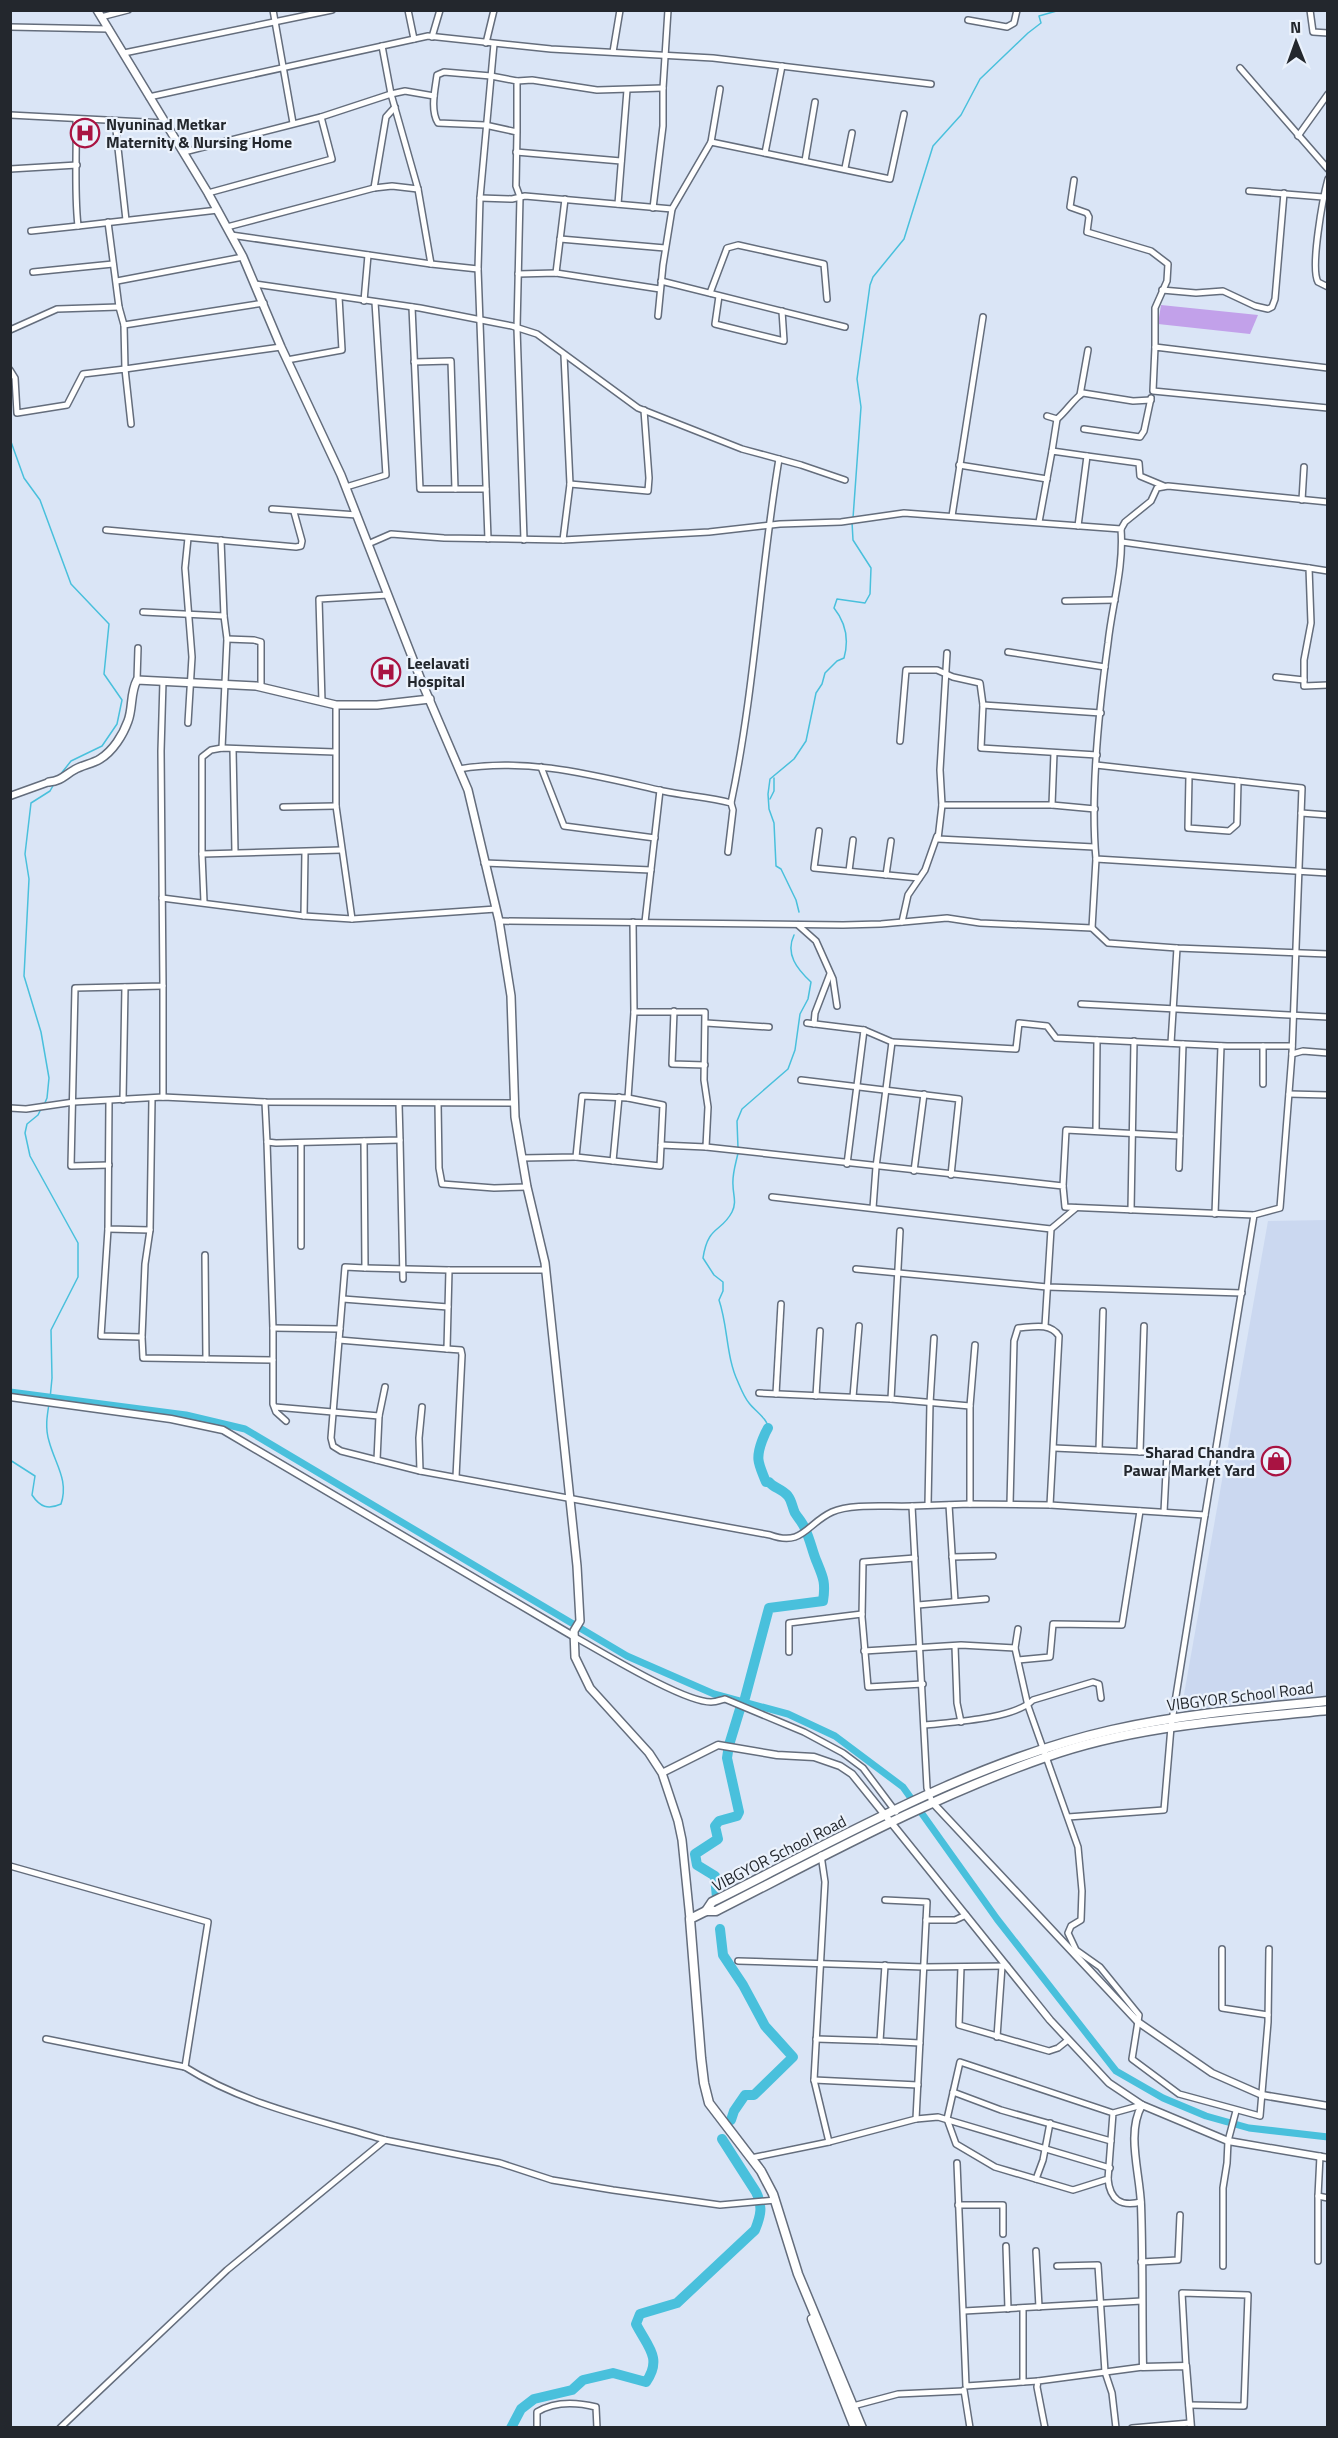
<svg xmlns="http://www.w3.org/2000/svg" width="1338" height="2438" font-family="'Titillium Web',sans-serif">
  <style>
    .built { fill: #cbd8f0 }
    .green { fill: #c2a1ea }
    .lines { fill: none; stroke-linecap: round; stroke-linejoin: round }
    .stream { stroke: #49c0dc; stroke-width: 1.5 }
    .canal { stroke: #49c0dc; stroke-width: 7 }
    .river { stroke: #49c0dc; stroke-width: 10 }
    .minor-casing { stroke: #646d7c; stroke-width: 8 }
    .tertiary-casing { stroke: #646d7c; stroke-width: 9 }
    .secondary-casing { stroke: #646d7c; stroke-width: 10 }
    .primary-casing { stroke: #646d7c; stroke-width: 11 }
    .minor { stroke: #fff; stroke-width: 5 }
    .tertiary { stroke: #fff; stroke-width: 6 }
    .secondary { stroke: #fff; stroke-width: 7 }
    .primary { stroke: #fff; stroke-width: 8 }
    .labels { text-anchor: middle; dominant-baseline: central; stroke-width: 4.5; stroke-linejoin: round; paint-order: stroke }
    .poi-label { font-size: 16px; font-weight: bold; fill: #23272d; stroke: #ebf2fc; text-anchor: start }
    .street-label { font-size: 16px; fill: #23272d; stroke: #ebf2fc }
  </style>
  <rect width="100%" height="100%" fill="#dae5f6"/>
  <polygon class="built" points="1327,1220 1327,1703 1182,1714 1183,1700 1268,1221"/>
  <polygon class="green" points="1161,305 1258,315 1250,334 1158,324"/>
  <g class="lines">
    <g class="stream">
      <polyline points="10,439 24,478 40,500 71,584 109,624 104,674 122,700 117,724 102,746 71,761 60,775"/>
      <polyline points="853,518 861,407 857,379 870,285 873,277 904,239 933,146 961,115 980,79 1028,33 1041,23 1039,16 1060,10"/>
      <polyline points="770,799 774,791 774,778"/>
      <path d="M799 912 796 900 781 869 776 866 774 823 769 809 768 794 770 779 794 759 806 741 816 693 822 684 825 673 837 661 844 658C849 640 846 623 834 608L837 599 865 603 870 594 871 568 853 540 852 522"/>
      <polyline points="44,1105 47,1098 49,1078 41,1032 24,976 29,879 25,854 31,803 50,791 54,784"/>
      <polyline points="41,1109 38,1115 27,1124 25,1133 30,1156 78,1243 78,1277 51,1330 52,1378 50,1399"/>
      <path d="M738 1148 737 1121 742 1109 788 1069 795 1050 800 1014 808 999 811 982C797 969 785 954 794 935"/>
      <path d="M738 1153C736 1163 732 1174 733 1185 733 1195 737 1202 732 1212 721 1233 708 1225 703 1258L714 1275 723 1282V1291L719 1300C728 1326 726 1357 738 1382 741 1389 744 1397 749 1403 755 1411 768 1419 768 1428"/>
      <path d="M10 1460 35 1476 32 1495C40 1507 48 1510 61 1504 69 1480 55 1464 49 1441 45 1428 47 1416 49 1404"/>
    </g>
    <polyline class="canal" points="10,1392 186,1415 245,1429 627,1656 714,1694 788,1714 835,1736 903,1787 997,1919 1116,2071 1163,2098 1206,2116 1249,2128 1328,2137"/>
    <g class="river">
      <path d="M745 1698 769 1608 823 1601C826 1582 823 1577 816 1560 812 1550 810 1539 805 1529 803 1523 798 1518 795 1513 792 1507 792 1501 788 1496 782 1489 774 1488 769 1482H766C759 1464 755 1460 762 1441 764 1436 765 1433 768 1428"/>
      <polyline points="717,1898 715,1876 697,1865 695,1854 718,1839 715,1826 719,1821 737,1816 739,1812 727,1758 729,1745 740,1709"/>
      <polyline points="720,1929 723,1955 743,1985 765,2026 793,2057 754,2095 745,2095 734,2111 731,2120"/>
      <path d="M511 2428 521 2409 534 2399 572 2390 583 2380 613 2373 646 2382C663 2358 647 2346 636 2324L640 2314 677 2303 755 2230C761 2215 763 2206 756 2192L722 2139"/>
    </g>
    <g class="minor-casing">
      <g id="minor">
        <polyline points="273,10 293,123"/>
        <polyline points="408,10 414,39"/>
        <polyline points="1310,10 1313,32 1328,33"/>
        <polyline points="101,17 128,10"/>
        <polyline points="968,20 1007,27 1014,23 1017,10"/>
        <polyline points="10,27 109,29"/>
        <polyline points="432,37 440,10"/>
        <polyline points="486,43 494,10"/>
        <polyline points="382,46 391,94 405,91 434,96"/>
        <polyline points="613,52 620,10"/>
        <polyline points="124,53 332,10"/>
        <polyline points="1240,68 1328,169"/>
        <polyline points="517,81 532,80 597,90 663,88"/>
        <polyline points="149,97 428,36 551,49 713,58 931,84"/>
        <polyline points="10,115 164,123"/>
        <path d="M76 119C77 155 74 190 78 226L218 210"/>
        <polyline points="115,121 126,220"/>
        <path d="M517 132V81L491 76 444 72 437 75C435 90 430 110 438 123L485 125 517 132 516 186 520 197 517 328 524 540"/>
        <polyline points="1298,136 1328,94"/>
        <polyline points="711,142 720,89"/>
        <polyline points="184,152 321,117 391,94 418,189 431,264"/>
        <polyline points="516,152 621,161"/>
        <polyline points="765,153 782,66"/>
        <polyline points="805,161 815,102"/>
        <polyline points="845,168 852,133"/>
        <polyline points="10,169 77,165"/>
        <path d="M1328 179C1323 197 1310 268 1318 282L1328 287"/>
        <polyline points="1074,180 1070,207 1087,213 1089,217 1087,232 1151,251 1168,264 1167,281 1155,308 1155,347"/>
        <polyline points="374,188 386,117 395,107"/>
        <polyline points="1249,191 1323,197"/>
        <polyline points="208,193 332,159 321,117"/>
        <polyline points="480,198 512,199 525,196 672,209"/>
        <polyline points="618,204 627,90"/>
        <polyline points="653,208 663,126 663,88 668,10"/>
        <polyline points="108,222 119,307 124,325 264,303"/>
        <polyline points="227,227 374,188 392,186 418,189"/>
        <polyline points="31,231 78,226"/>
        <polyline points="231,235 431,264 478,269"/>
        <polyline points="560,239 665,248"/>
        <polyline points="33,272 113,264"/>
        <polyline points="556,273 565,199"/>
        <polyline points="518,274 556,273 660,289"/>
        <polyline points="117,281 243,257"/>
        <polyline points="661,281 845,327"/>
        <polyline points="255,284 420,308 512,326 537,334 638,408 742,449 801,465 845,480"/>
        <polyline points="1162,290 1196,293 1223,291 1255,306 1268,309 1272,307 1275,299 1284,193"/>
        <polyline points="710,293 727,248 738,245 824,264 827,299"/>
        <polyline points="719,296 715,324 784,341 782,311"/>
        <polyline points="364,301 368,255"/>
        <polyline points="412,307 420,489 486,489"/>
        <polyline points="658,316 663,265 672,209 711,142 890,179 904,114"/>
        <polyline points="124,325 125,369 281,347"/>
        <polyline points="10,330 57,309 119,307"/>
        <polyline points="287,360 342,350 339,297"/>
        <polyline points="414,362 451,361 455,489"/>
        <polyline points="1328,368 1155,347 1153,391 1328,408"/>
        <polyline points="10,370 15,378 17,413 67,405 83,374 125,369 131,424"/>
        <polyline points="1080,395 1088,350"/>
        <path d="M1047 416 1057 419C1066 412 1075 397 1083 393L1133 401 1151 400"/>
        <polyline points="1084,429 1140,437 1144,431 1151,398"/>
        <polyline points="1052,451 1057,419"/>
        <polyline points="1087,456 1139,463 1140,476 1164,486"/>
        <polyline points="959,465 1047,479"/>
        <polyline points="570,484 648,491 649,478 644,410"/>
        <polyline points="346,487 386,475 375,302"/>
        <polyline points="1302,500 1304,467"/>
        <polyline points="272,509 357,515"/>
        <polyline points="952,516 983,317"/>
        <polyline points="1039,522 1052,451 1087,456 1078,526"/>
        <polyline points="1121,529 1125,522 1151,501 1157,488 1168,486 1328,502"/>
        <polyline points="106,530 296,547 301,546 302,541 294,512"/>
        <polyline points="188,538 185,568 192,657 188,723"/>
        <polyline points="488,539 478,269 480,198 494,44"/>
        <polyline points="221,540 224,616 227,639 222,748"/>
        <polyline points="563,540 570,484 564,355"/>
        <polyline points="1122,542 1309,568 1311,623 1304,660 1304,686 1328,685"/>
        <path d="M368 544 391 534 444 538 563 540 709 532 780 524 841 522 904 513 1121 529C1124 568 1112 605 1108 643 1099 709 1090 793 1096 859L1328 873"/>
        <polyline points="1309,568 1328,571"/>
        <polyline points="1065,601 1115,600"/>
        <polyline points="143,612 224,616"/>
        <polyline points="227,639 254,640 261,642 261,687"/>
        <polyline points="1008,652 1105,667"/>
        <polyline points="947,653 940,770 942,805 938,839 1094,847"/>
        <polyline points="1276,677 1304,680"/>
        <polyline points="137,680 138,648"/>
        <polyline points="322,702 319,599 388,595"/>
        <polyline points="336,705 336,806 352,919"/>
        <polyline points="983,705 1101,713"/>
        <polyline points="900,741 906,670 937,670 953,677 980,683 983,705 981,748 1097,755"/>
        <polyline points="233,749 235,852"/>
        <polyline points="335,752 222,748 211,750 202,757 202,854 341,850"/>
        <polyline points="541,767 564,826 655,838"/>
        <path d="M459 769C528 757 596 776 663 791 686 796 709 797 731 803L733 810 728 852"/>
        <polyline points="1189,776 1188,828 1229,831 1237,824 1238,781"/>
        <path d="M731 803C755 689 760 573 779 459"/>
        <polyline points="942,805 1052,805 1095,809"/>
        <polyline points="1052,805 1054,753"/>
        <polyline points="283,807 336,806"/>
        <polyline points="1301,813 1328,815"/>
        <polyline points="819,831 814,868 919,878"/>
        <polyline points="202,854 204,902"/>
        <polyline points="484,863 651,870"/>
        <polyline points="849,871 853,840"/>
        <polyline points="886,875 891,841"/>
        <polyline points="162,898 304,916 352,919 496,909"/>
        <polyline points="304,916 305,852"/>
        <polyline points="499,921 843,925 881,924 947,918 980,923 1092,928 1108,943 1177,948 1328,954"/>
        <polyline points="645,922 660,790"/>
        <polyline points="902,922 908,895 925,870 937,836"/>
        <polyline points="798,925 816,941 833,979 837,1006"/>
        <polyline points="1092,928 1096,859"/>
        <polyline points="163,986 163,1097"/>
        <polyline points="1081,1004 1328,1017"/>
        <polyline points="674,1011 672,1064 705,1065"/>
        <polyline points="634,1012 705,1012 704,1080 708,1107 706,1147 661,1145"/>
        <polyline points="706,1023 769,1027"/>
        <polyline points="807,1023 864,1030 847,1164"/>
        <polyline points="814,1024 815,1013 830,974"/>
        <polyline points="864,1030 892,1042"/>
        <polyline points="1171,1043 1177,948"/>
        <polyline points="1292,1054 1303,1051 1328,1053"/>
        <polyline points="801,1080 959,1099 951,1175"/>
        <polyline points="1263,1084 1263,1046"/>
        <polyline points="1289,1094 1328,1095"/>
        <polyline points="123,1100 125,987"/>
        <polyline points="109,1101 108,1229 150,1230 152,1099"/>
        <polyline points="265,1102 267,1142 276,1143 400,1140 399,1104"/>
        <polyline points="438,1103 439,1168 442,1184 494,1188 527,1187"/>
        <polyline points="10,1108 26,1109 74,1102 163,1097 265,1102 515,1103"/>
        <polyline points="1096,1131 1097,1040"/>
        <polyline points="400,1140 403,1279"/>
        <path d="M364 1141 365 1268 345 1267 331 1438 333 1446 341 1451 420 1471 770 1535C803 1547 806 1524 832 1512 852 1503 889 1507 912 1506L927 1788 932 1802"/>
        <polyline points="267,1142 273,1328 273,1404 276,1412 286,1421"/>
        <polyline points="706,1147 1063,1186 1065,1207 1254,1215"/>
        <polyline points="576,1157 660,1166 663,1105 628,1098"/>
        <polyline points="522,1158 576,1157 582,1096 628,1098 634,1012 633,922"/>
        <polyline points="613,1161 619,1097"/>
        <polyline points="109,1165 71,1166 75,988 163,986 161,751 163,681"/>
        <polyline points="1179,1168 1183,1044"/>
        <polyline points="914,1171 924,1094"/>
        <polyline points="1063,1186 1066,1130 1180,1136"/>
        <polyline points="772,1197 1051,1229"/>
        <polyline points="873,1208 876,1167 892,1042 1016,1049 1019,1023 1047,1026 1056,1038 1227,1046 1292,1046"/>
        <polyline points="1131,1210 1134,1041"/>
        <polyline points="1215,1214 1221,1046"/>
        <polyline points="108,1229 101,1336 142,1337 145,1264 150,1230"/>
        <polyline points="900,1231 891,1399 970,1406"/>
        <polyline points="301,1246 301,1143"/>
        <polyline points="205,1255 206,1359"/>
        <polyline points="365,1268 449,1270"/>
        <polyline points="856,1269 1047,1287 1242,1293"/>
        <polyline points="343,1299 448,1307"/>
        <polyline points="1045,1326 1051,1229 1076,1208"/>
        <polyline points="273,1328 340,1329"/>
        <polyline points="142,1337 143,1358 273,1360"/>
        <polyline points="339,1340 447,1349 449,1270 545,1270"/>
        <polyline points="447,1349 461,1350 462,1355 456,1477"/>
        <polyline points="759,1393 891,1399"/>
        <polyline points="776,1394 781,1304"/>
        <polyline points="816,1396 820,1331"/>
        <polyline points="853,1397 859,1326"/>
        <polyline points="275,1407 379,1416"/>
        <polyline points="1054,1448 1167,1453 1164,1512"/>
        <polyline points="1099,1450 1103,1311"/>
        <polyline points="1140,1452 1144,1326"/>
        <polyline points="377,1460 379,1416 385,1387"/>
        <polyline points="420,1471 419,1438 422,1407"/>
        <polyline points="970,1504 970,1406 975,1345"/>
        <path d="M1010 1504 1014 1341 1018 1328C1032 1327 1050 1322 1059 1336L1050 1505"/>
        <polyline points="928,1505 930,1403 934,1338"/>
        <polyline points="949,1505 955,1601"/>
        <polyline points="912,1506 970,1504 1050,1505 1205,1515 1254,1215 1280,1208 1292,1054 1302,788 1096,765"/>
        <polyline points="952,1557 993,1556"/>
        <polyline points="915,1558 863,1562 862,1617 868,1687 923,1684"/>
        <polyline points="918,1605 986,1599"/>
        <polyline points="1018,1629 1015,1648 1028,1706 1078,1847 1082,1891 1081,1920 1071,1926 1068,1933 1076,1950 1100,1967 1139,2015 1132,2059 1179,2094 1260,2116 1268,2022 1269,1949"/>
        <path d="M573 1636C602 1652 683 1702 711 1702 716 1702 721 1700 725 1699L804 1732 843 1753 863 1768 896 1812"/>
        <polyline points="955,1646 957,1703 961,1722"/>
        <polyline points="864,1651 961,1645 1015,1648"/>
        <polyline points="789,1652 789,1623 862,1614"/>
        <polyline points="1018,1660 1050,1657 1053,1624 1122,1625 1140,1511"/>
        <path d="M925 1725C952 1722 1014 1719 1033 1700L1093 1682 1099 1684 1101 1698"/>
        <polyline points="1068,1817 1164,1810 1171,1727 1205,1515"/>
        <polyline points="821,1855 825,1882 814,2080 829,2142"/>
        <polyline points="10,1866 208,1922 185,2067"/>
        <polyline points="926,1920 955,1920 966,1915"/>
        <polyline points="1222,1949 1222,2008 1268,2015"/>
        <polyline points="738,1961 924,1967 1007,1966"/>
        <polyline points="885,1965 880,2041 920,2043"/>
        <polyline points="961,1967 959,2025 1049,2051 1058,2048 1068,2040"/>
        <polyline points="997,2037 1002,1966"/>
        <path d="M46 2039 185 2067C245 2105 318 2120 385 2140"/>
        <polyline points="816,2039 880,2041"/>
        <polyline points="814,2080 918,2085"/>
        <polyline points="953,2092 1001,2110 1111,2141"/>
        <polyline points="1113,2113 960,2062 947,2119 956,2144 995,2167 1073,2190 1108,2179 1113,2113 1142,2105"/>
        <polyline points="916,2119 938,2117 1110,2168"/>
        <polyline points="1320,2156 1318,2196 1328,2198"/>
        <polyline points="751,2158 829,2142 916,2119 927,1902 885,1900"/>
        <polyline points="957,2163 966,2386 1038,2381"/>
        <polyline points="1036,2179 1043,2160 1050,2123"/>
        <path d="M1108 2179C1110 2200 1121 2207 1141 2202"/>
        <polyline points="958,2205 1003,2205 1003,2234"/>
        <polyline points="1006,2246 1008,2309"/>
        <polyline points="1036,2251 1039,2307"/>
        <polyline points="1318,2261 1318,2196"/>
        <polyline points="1141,2262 1178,2260 1180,2215"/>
        <polyline points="1057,2266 1098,2265 1105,2372 1112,2393 1116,2428"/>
        <polyline points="1223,2266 1223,2188 1227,2163 1228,2141 1236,2111"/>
        <polyline points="964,2311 1142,2301"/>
        <polyline points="1186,2366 1182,2293 1248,2295 1244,2406 1189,2405"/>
        <polyline points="1023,2382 1023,2308"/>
        <polyline points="964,2390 970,2428"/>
        <polyline points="853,2406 898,2394 963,2391"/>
        <polyline points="60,2428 227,2270 385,2140 500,2163 552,2180 613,2190 720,2205 776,2200"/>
        <path d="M537 2428V2412C555 2401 576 2402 596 2407L597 2428"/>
        <polyline points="1045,2428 1037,2387 1038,2381 1143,2367"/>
        <polyline points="1132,2428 1190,2423"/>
      </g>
    </g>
    <g class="tertiary-casing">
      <g id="tertiary">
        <polyline points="10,796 49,782"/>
        <polyline points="10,1397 171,1419 223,1430 573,1636"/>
        <polyline points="662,1773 718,1745 777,1755 814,1757 840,1766 852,1774 1050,2020 1109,2083 1142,2105"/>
        <polyline points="932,1802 1138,2022 1212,2073 1262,2095 1328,2106"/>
        <path d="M1191 2428 1186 2366 1143 2367C1142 2313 1143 2259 1141 2205 1140 2173 1126 2133 1142 2105L1228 2141 1328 2158"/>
      </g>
    </g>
    <g class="secondary-casing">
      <g id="secondary">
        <polyline points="97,10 208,193 243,257 281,347 341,475 423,685 468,790 499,921 511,996 515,1117 527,1187 545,1263 577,1566 580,1621 574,1631 575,1657 590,1688 649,1753 662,1773 678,1821 682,1840 690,1919"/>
        <path d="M49 782C61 781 65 775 74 770 82 765 92 764 100 759 113 751 123 735 128 721 133 708 130 693 137 680L256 686 336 705H377L430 699"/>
      </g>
    </g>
    <g class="primary-casing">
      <g id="primary">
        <path d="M706 1911 712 1902C841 1838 970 1762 1112 1730 1183 1714 1255 1708 1328 1701"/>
        <polyline points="812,2319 855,2428"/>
        <path d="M862 2428 798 2274 773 2194 761 2171 709 2103 704 2083 701 2058 690 1919 706 1911H716C824 1856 931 1797 1046 1757 1136 1725 1233 1720 1328 1710"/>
      </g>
    </g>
    <use href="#minor" class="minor"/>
    <use href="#tertiary" class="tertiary"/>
    <use href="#secondary" class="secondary"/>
    <use href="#primary" class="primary"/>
  </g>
  <defs>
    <g id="hospital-ring" transform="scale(1.5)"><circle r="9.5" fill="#ebf2fc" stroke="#a91342" stroke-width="1.5"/><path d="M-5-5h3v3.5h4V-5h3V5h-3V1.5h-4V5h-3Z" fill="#a91342"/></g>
    <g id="shop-ring" transform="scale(1.5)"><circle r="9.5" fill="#ebf2fc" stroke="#a91342" stroke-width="1.5"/><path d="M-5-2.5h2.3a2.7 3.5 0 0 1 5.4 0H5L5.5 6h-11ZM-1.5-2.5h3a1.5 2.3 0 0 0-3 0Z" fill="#a91342"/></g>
  </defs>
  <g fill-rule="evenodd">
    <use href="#hospital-ring" x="85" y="133"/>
    <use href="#hospital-ring" x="386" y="672"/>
    <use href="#shop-ring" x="1276" y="1461"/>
  </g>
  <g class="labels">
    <g class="poi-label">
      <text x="106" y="124">Nyuninad Metkar<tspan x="106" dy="18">Maternity &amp; Nursing Home</tspan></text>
      <text x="407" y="663">Leelavati<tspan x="407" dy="18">Hospital</tspan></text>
      <text x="1255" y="1452" text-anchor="end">Sharad Chandra<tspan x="1255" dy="18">Pawar Market Yard</tspan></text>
    </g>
    <g class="street-label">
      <text transform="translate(1240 1696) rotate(-7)">VIBGYOR School Road</text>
      <text transform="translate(779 1853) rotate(-27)">VIBGYOR School Road</text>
    </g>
  </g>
  <rect width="1338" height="2438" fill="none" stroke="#23272d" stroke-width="24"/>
  <g transform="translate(1296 42) rotate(359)" stroke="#ebf2fc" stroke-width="4.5" paint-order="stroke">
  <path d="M0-4.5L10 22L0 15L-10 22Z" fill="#23272d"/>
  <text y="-9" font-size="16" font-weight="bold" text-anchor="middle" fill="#23272d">N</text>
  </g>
</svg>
